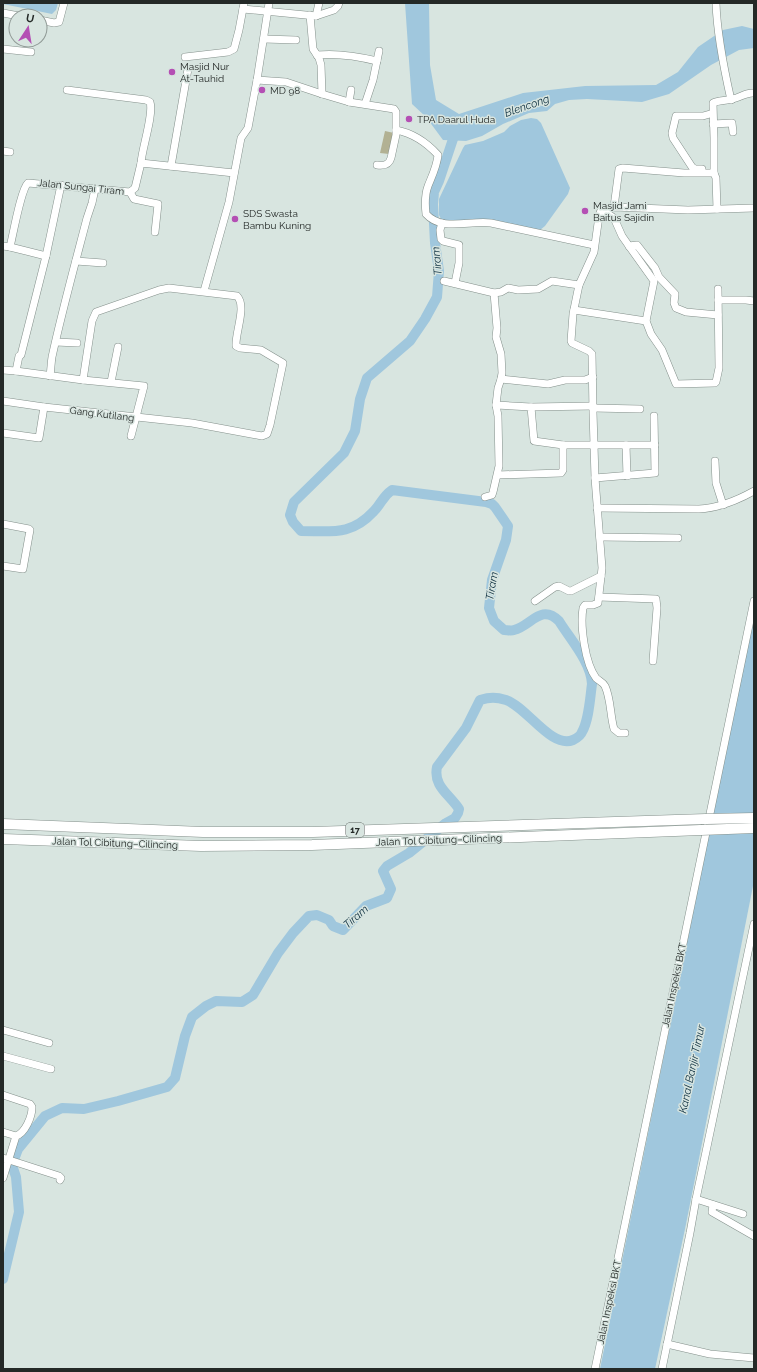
<svg xmlns="http://www.w3.org/2000/svg" width="757" height="1372" font-family="Raleway,sans-serif">
  <style>
    .green { fill: #b2b193 }
    .water { fill: #a0c7dd }
    .lines { fill: none; stroke-linecap: round; stroke-linejoin: round }
    .river { stroke: #a0c7dd; stroke-width: 10 }
    .minor-casing { stroke: #84908b; stroke-width: 8 }
    .highway-casing { stroke: #84908b; stroke-width: 11 }
    .minor { stroke: #fff; stroke-width: 7 }
    .highway { stroke: #fff; stroke-width: 10 }
    .highway-bridge-casing { stroke: #84908b; stroke-width: 11; stroke-linecap: butt }
    .highway-bridge { stroke: #fff; stroke-width: 10 }
    .poi-dot { fill: #b44fb4; stroke: #d8e5e0; stroke-width: 1.5 }
    .labels { text-anchor: middle; dominant-baseline: central; stroke-width: 3; stroke-linejoin: round; paint-order: stroke }
    .shield { fill: #d8e5e0; stroke: #5a615e; stroke-width: 1 }
    .shield-label { font-size: 9px; font-weight: bold; fill: #242927 }
    .poi-label { font-size: 10px; fill: #242927; stroke: #d8e5e0; text-anchor: start }
    .street-label { font-size: 10px; fill: #242927; stroke: #d8e5e0 }
    .water-label { font-size: 11px; font-style: italic; fill: #0d2f40; stroke: #d8e5e0 }
  </style>
  <rect width="100%" height="100%" fill="#d8e5e0"/>
  <polygon class="green" points="385,131 394,133 389,154 380,153"/>
  <g class="water">
    <polygon points="3,3 58,3 56,10 52,14 3,4"/>
    <polygon points="405,3 429,3 430,65 436,100 459,114 523,93 585,86 656,85 678,72 698,47 723,30 742,26 754,29 754,48 739,50 711,65 669,94 642,102 587,99 569,100 555,104 547,111 529,113 503,124 482,136 466,141 443,140 426,117 412,104"/>
    <polygon points="531,118 537,119 541,123 570,188 568,194 545,226 540,230 442,221 439,215 439,199 463,148 465,145 483,141 504,132 510,126 521,120"/>
    <polygon points="754,614 754,881 685,1229 655,1369 600,1369"/>
  </g>
  <g class="lines">
    <path class="river" d="M3 1279 19 1212 16 1177 12 1165 18 1149 45 1116 62 1108 84 1109 118 1101 167 1087 175 1078 185 1036 192 1017 206 1006 216 1001 242 1002 253 995 278 953 293 933 309 916 317 915 329 920 333 926 343 930 366 906 387 898 391 889 383 871 387 866 409 853 446 823 455 818 458 813 459 809C449 794 433 786 437 767L466 728 480 700C490 697 496 697 506 700 527 707 551 749 573 740 577 738 581 735 582 732 589 720 590 698 592 684 591 662 570 639 559 621 541 603 531 626 514 630 511 631 507 630 504 630L494 621 489 608 492 580 506 540 508 526 495 507 492 504 486 502 392 490C382 497 382 503 374 511 351 536 332 531 301 531L293 522 290 515 294 502 344 453 355 431 360 399 367 378 410 341 425 319 437 297 439 271 435 243 433 204 434 192 439 181 455 133"/>
    <g class="minor-casing">
      <g id="minor">
        <path d="M716 3C717 34 724 69 731 100"/>
        <polyline points="243,9 316,16 334,10 338,6 339,3"/>
        <polyline points="3,13 19,16"/>
        <polyline points="310,15 313,49 319,58 321,65 322,94"/>
        <polyline points="316,16 319,3"/>
        <polyline points="40,20 54,23 59,22 64,3"/>
        <polyline points="264,39 296,40"/>
        <polyline points="3,49 31,52"/>
        <path d="M317 55C337 53 357 56 377 61"/>
        <polyline points="185,57 228,52 234,49 239,30 244,3"/>
        <path d="M257 80 286 82 322 94 349 102 394 109 396 112V135L391 158C389 165 384 166 377 165"/>
        <path d="M67 90 146 100 150 102C154 114 142 148 141 163"/>
        <polyline points="349,102 351,90"/>
        <polyline points="365,104 373,80 379,51"/>
        <polyline points="713,124 732,123 733,132"/>
        <path d="M396 130C412 133 427 143 438 155 437 166 432 176 428 186 425 194 425 205 426 214 442 232 470 220 491 223L594 245"/>
        <polyline points="3,151 10,152"/>
        <polyline points="171,166 188,69"/>
        <polyline points="702,169 695,169 692,167 673,138 672,133 676,116 703,116 710,114"/>
        <path d="M714 173V138L713 103C718 100 726 101 732 99 740 98 746 92 754 93"/>
        <polyline points="130,192 134,199 158,204 155,232"/>
        <polyline points="614,207 619,169 623,168 684,173 714,173 716,178 717,209"/>
        <polyline points="600,213 607,213 614,218 622,236 629,246 654,281 646,321 651,334 662,350 676,384 715,383 716,382 719,368 718,289"/>
        <polyline points="442,223 440,230 441,239 443,241 459,245 459,263 455,283"/>
        <path d="M3 246 10 247C13 235 21 189 28 183L130 192 135 188 141 163 234 173"/>
        <polyline points="629,246 637,245 655,268 659,277 675,294 674,303 676,308 686,312 718,315"/>
        <polyline points="10,247 46,256"/>
        <polyline points="76,261 103,263"/>
        <polyline points="444,281 494,293 501,292 508,288 518,290 538,289 552,281 579,285"/>
        <polyline points="204,291 229,202 241,138 248,128 257,80 269,3"/>
        <polyline points="718,300 746,300 754,301"/>
        <polyline points="574,310 646,321"/>
        <polyline points="56,342 77,343"/>
        <polyline points="3,370 16,371 83,380 144,386 131,436"/>
        <polyline points="16,371 19,356 21,355 46,256 61,185"/>
        <path d="M50 376C51 369 51 363 52 357 62 311 75 264 87 218L92 203 95 189"/>
        <polyline points="501,379 548,384 565,380 585,380 593,377"/>
        <polyline points="111,382 118,347"/>
        <path d="M3 401 44 407 192 423 262 436 267 434 270 425 283 363 261 350 240 348 236 346C235 333 247 306 237 296L169 288 159 290 96 312 92 321 83 380"/>
        <polyline points="496,405 531,407 534,441 563,445"/>
        <polyline points="531,407 593,406"/>
        <polyline points="593,408 640,409"/>
        <polyline points="3,433 39,438 44,407"/>
        <polyline points="626,445 627,476"/>
        <polyline points="715,461 716,483 723,505"/>
        <polyline points="498,475 561,473 563,470 563,445 655,445"/>
        <polyline points="595,478 655,473 654,416"/>
        <polyline points="485,497 492,495 493,492 499,466 498,416 496,405 498,388 501,379 502,373 501,354 496,337 497,328 494,293"/>
        <path d="M597 508 699 509C719 508 736 501 754 491"/>
        <polyline points="3,524 29,529 30,530 23,569 3,566"/>
        <polyline points="600,537 678,538"/>
        <polyline points="599,597 656,599 657,608 653,661"/>
        <polyline points="535,601 555,587 559,586 569,591 571,591 601,576"/>
        <path d="M625 733H619L614 729C610 715 611 699 605 686 603 682 599 681 596 678 585 663 580 626 583 608L585 605H593L598 603 602 568 595 478 593 412 592 354 589 351 572 343 571 341 573 314 579 285 594 252 599 216 602 208 610 209 614 207 688 210 754 208"/>
        <polyline points="3,1030 49,1043"/>
        <polyline points="3,1056 51,1069"/>
        <path d="M3 1095 30 1104 32 1107C32 1117 25 1133 16 1136L3 1178"/>
        <polyline points="3,1132 16,1136"/>
        <polyline points="3,1158 59,1176 61,1178 60,1180"/>
        <polyline points="696,1199 743,1214"/>
        <polyline points="713,1205 712,1212 754,1236"/>
        <polyline points="667,1344 710,1354 754,1358"/>
        <polyline points="595,1369 754,601"/>
        <polyline points="662,1369 690,1233 696,1199 754,924"/>
      </g>
    </g>
    <g class="highway-casing">
      <g id="highway">
        <polyline points="3,824 203,832 313,832 706,819"/>
        <polyline points="3,839 201,846 312,845 701,830"/>
      </g>
    </g>
    <use href="#minor" class="minor"/>
    <use href="#highway" class="highway"/>
    <g class="highway-bridge-casing">
      <g id="highway-bridge">
        <polyline points="706,819 754,818"/>
        <polyline points="701,830 754,828"/>
      </g>
    </g>
    <use href="#highway-bridge" class="highway-bridge"/>
  </g>
  <g class="poi-dot">
    <circle cx="172" cy="72" r="4"/>
    <circle cx="262" cy="90" r="4"/>
    <circle cx="409" cy="119" r="4"/>
    <circle cx="585" cy="211" r="4"/>
    <circle cx="235" cy="219" r="4"/>
  </g>
  <g class="labels">
    <rect class="shield" x="346" y="823" width="18" height="14" rx="3"/>
    <g class="shield-label">
      <text x="355" y="830">17</text>
    </g>
    <g class="poi-label">
      <text x="180" y="66">Masjid Nur<tspan x="180" dy="12">At-Tauhid</tspan></text>
      <text x="270" y="90">MD 98</text>
      <text x="417" y="119">TPA Daarul Huda</text>
      <text x="593" y="205">Masjid Jami<tspan x="593" dy="12">Baitus Sajidin</tspan></text>
      <text x="243" y="213">SDS Swasta<tspan x="243" dy="12">Bambu Kuning</tspan></text>
    </g>
    <g class="street-label">
      <text transform="translate(81 187) rotate(6)">Jalan Sungai Tiram</text>
      <text transform="translate(102 414) rotate(7)">Gang Kutilang</text>
      <text transform="translate(439 840) rotate(-2)">Jalan Tol Cibitung–Cilincing</text>
      <text transform="translate(115 843) rotate(2)">Jalan Tol Cibitung–Cilincing</text>
      <text transform="translate(674 985) rotate(-78)">Jalan Inspeksi BKT</text>
      <text transform="translate(609 1302) rotate(-78)">Jalan Inspeksi BKT</text>
    </g>
    <g class="water-label">
      <text transform="translate(527 106) rotate(-19)">Blencong</text>
      <text transform="translate(437 261) rotate(-95)">Tiram</text>
      <text transform="translate(492 586) rotate(-80)">Tiram</text>
      <text transform="translate(356 917) rotate(-41)">Tiram</text>
      <text transform="translate(692 1069) rotate(-78)">Kanal Banjir Timur</text>
    </g>
  </g>
  <rect width="757" height="1372" fill="none" stroke="#242927" stroke-width="8"/>
  <g transform="translate(28 28) rotate(12)"><circle r="19" fill="#d8e5e0" stroke="#909a96"/>
  <path d="M0-3L7 15L0 10L-7 15Z" fill="#b44fb4"/>
  <text y="-6" font-size="11" font-weight="bold" text-anchor="middle" fill="#242927">U</text>
  </g>
</svg>
